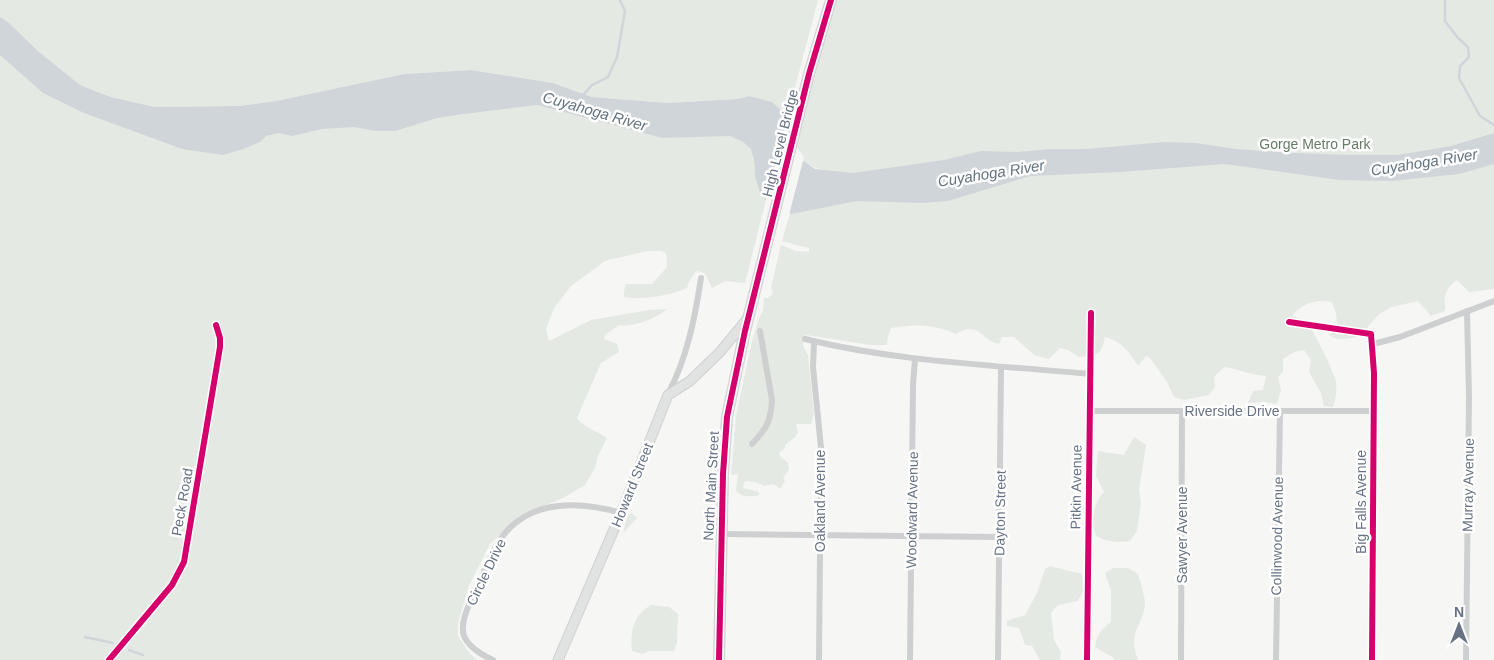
<svg xmlns="http://www.w3.org/2000/svg" width="1494" height="660" font-family="Helvetica,sans-serif">
  <style>
    .green { fill: #e5e9e3 }
    .water { fill: #d0d5d9 }
    .pier { fill: #f6f6f5 }
    .lines { fill: none; stroke-linecap: round; stroke-linejoin: round }
    .stream { stroke: #d0d5d9; stroke-width: 2.5 }
    .secondary-casing { stroke: #d2d2d3; stroke-width: 11 }
    .primary-casing { stroke: #d2d3d3; stroke-width: 12 }
    .street { stroke: #cecfd0; stroke-width: 6 }
    .secondary { stroke: #e1e2e2; stroke-width: 9 }
    .primary { stroke: #e1e2e2; stroke-width: 10 }
    .cycleway-casing { stroke: #fff; stroke-width: 9 }
    .cycleway { stroke: #d6006c; stroke-width: 6 }
    .labels { text-anchor: middle; dominant-baseline: central; stroke-width: 5; stroke-linejoin: round; paint-order: stroke }
    .street-label { font-size: 14px; fill: #677284; stroke: #fff }
    .park-label { font-size: 14px; fill: #667b66; stroke: #fff }
    .water-label { font-size: 15px; font-style: italic; fill: #63737f; stroke: #fff }
  </style>
  <rect width="100%" height="100%" fill="#f6f6f5"/>
  <g class="green">
    <polygon points="0,0 818,0 786,122 784,113 749,96 737,99 668,103 592,97 553,83 471,70 404,74 276,101 239,106 155,107 111,97 80,85 38,51 6,20 0,37"/>
    <path d="M831 0H1494V289L1469 292 1457 280C1451 285 1446 289 1445 298 1444 303 1446 305 1445 311L1431 316 1418 301 1392 307 1379 314 1359 337C1349 338 1337 342 1329 335L1337 325 1336 313 1332 302C1316 299 1303 303 1292 316 1296 317 1302 319 1306 322 1312 326 1334 373 1336 381 1337 389 1336 400 1333 407L1324 406 1321 393 1309 372 1311 360 1304 350 1294 352 1283 359V372L1278 377 1281 390 1277 404 1265 402 1248 403 1253 391 1263 390 1266 376C1251 375 1238 369 1224 367L1214 377 1215 387 1209 395 1184 400 1174 397 1167 382 1150 358 1146 356 1138 366C1130 352 1121 341 1105 337 1101 356 1098 355 1079 357L1068 350 1060 348 1049 359 1034 355 1014 337H1002L999 344C980 340 979 320 956 334 933 324 915 324 891 328L888 336 887 345H870L806 335 804 338 803 346 808 355 814 414 811 424H796L798 432 795 437 785 445V448L780 452 779 455 788 463 789 470 783 477 785 481 780 489 774 484 764 486 755 482 745 481 743 488 756 491 760 494 757 496C749 496 741 498 736 490L738 474 731 475 736 416 752 341 759 318 763 311 764 298H768L773 293 771 287 781 245 796 251 809 252V248L782 241 790 213 825 170C808 168 801 158 791 144Z"/>
    <path d="M0 42 13 61 221 147 414 92 526 106 537 105 662 138 730 135 743 142 751 149 754 160 755 176 766 200 745 283 725 281 712 288 705 273 696 271 689 282 687 288C668 296 645 300 624 297V291L626 284H652L667 267 666 253 661 251H647L605 261 571 286 554 308 546 329 549 341 591 320 649 310 666 309C660 318 629 328 619 325L605 335 604 339 617 344 619 352 601 363 577 418C580 425 599 432 607 438L598 456 595 468 585 485 561 499 520 516 490 544 469 586 458 623V636L470 654 478 660H0Z"/>
    <path d="M1134 437 1146 445 1139 490 1141 503 1137 531 1130 541C1117 543 1108 542 1096 536 1091 521 1093 503 1104 492L1096 476 1098 451 1124 455Z"/>
    <polygon points="632,513 637,518 623,533 627,516"/>
    <polygon points="1050,566 1082,574 1083,591 1078,601 1058,605 1051,613 1054,640 1061,652 1060,660 1040,660 1032,646 1025,645 1019,628 1007,626 1007,621 1025,615 1037,593 1045,569"/>
    <path d="M1113 568H1128L1138 574C1140 582 1146 599 1145 606 1140 631 1128 631 1138 660H1114V658L1095 647C1097 635 1101 629 1111 622V590L1105 573Z"/>
    <path d="M651 605 669 607 678 614 677 643 674 651H650L642 654 632 651C630 632 633 615 651 605Z"/>
  </g>
  <polygon class="water" points="0,17 8,22 38,51 80,85 111,97 155,107 239,106 276,101 404,74 471,70 553,83 592,97 668,103 737,99 749,96 772,102 784,113 791,144 800,158 815,169 853,173 944,160 981,151 1017,152 1051,149 1086,149 1165,142 1196,143 1236,149 1295,153 1348,155 1398,155 1451,146 1494,133 1494,164 1459,174 1392,181 1339,180 1225,164 1120,172 1030,176 948,201 922,203 857,201 791,214 772,205 761,196 755,176 754,160 751,149 743,142 730,136 662,138 537,105 456,115 437,118 395,131 376,131 354,127 322,129 292,136 279,133 266,136 260,142 243,149 223,155 182,149 84,113 43,93 0,55"/>
  <polygon class="pier" points="788,117 794,143 804,157 789,215 770,208 765,203"/>
  <g class="lines">
    <g class="stream">
      <polyline points="1445,0 1445,21 1458,38 1468,47 1469,57 1460,66 1459,78 1480,116 1494,125"/>
      <polyline points="582,96 592,85 608,77 617,57 625,11 620,0"/>
      <polyline points="85,637 113,643"/>
      <polyline points="129,650 143,655"/>
    </g>
    <g class="secondary-casing">
      <polyline id="secondary" points="558,660 621,513 668,395 690,381 720,352 748,318"/>
    </g>
    <g class="primary-casing">
      <polyline id="primary" points="719,660 723,474 727,417 745,331 809,74 831,0"/>
    </g>
    <g class="street">
      <polyline points="1289,322 1371,334 1374,373 1372,660"/>
      <path d="M805 339C898 362 995 365 1090 374"/>
      <polyline points="814,342 813,367 821,448 819,660"/>
      <polyline points="1373,344 1400,337 1494,301"/>
      <path d="M668 394C687 358 695 318 701 278"/>
      <polyline points="1090,411 1374,411"/>
      <path d="M752 444C766 429 771 422 772 400L760 331"/>
      <polyline points="721,534 999,537"/>
      <polyline points="109,660 172,585 184,562 220,347 220,338 216,325"/>
      <path d="M493 660C482 655 469 648 464 636 459 621 471 602 476 589 484 572 491 552 502 537 530 499 580 501 621 513"/>
      <polyline points="910,660 913,385 915,359"/>
      <polyline points="998,660 1001,367"/>
      <polyline points="1087,660 1091,313"/>
      <polyline points="1181,660 1182,411"/>
      <polyline points="1276,660 1280,411"/>
      <polyline points="1466,660 1469,397 1467,311"/>
    </g>
    <use href="#secondary" class="secondary"/>
    <use href="#primary" class="primary"/>
    <g class="cycleway-casing">
      <g id="cycleway">
        <polyline points="1289,322 1371,334 1374,373 1372,660"/>
        <polyline points="109,660 172,585 184,562 220,347 220,338 216,325"/>
        <polyline points="719,660 723,474 727,417 745,331 809,74 831,0"/>
        <polyline points="1087,660 1091,313"/>
      </g>
    </g>
    <use href="#cycleway" class="cycleway"/>
  </g>
  <g class="labels">
    <g class="street-label">
      <text transform="translate(780 143) rotate(-76)">High Level Bridge</text>
      <text x="1232" y="411">Riverside Drive</text>
      <text transform="translate(632 485) rotate(-68)">Howard Street</text>
      <text transform="translate(1468 485) rotate(-89)">Murray Avenue</text>
      <text transform="translate(711 486) rotate(-87)">North Main Street</text>
      <text transform="translate(1076 487) rotate(-89)">Pitkin Avenue</text>
      <text transform="translate(820 501) rotate(-90)">Oakland Avenue</text>
      <text transform="translate(182 502) rotate(-80)">Peck Road</text>
      <text transform="translate(1361 502) rotate(-90)">Big Falls Avenue</text>
      <text transform="translate(912 510) rotate(-89)">Woodward Avenue</text>
      <text transform="translate(1000 513) rotate(-89)">Dayton Street</text>
      <text transform="translate(1182 535) rotate(-90)">Sawyer Avenue</text>
      <text transform="translate(1277 536) rotate(-89)">Collinwood Avenue</text>
      <text transform="translate(486 572) rotate(-64)">Circle Drive</text>
    </g>
    <g class="park-label">
      <text x="1315" y="144">Gorge Metro Park</text>
    </g>
    <g class="water-label">
      <text transform="translate(595 111) rotate(16)">Cuyahoga River</text>
      <text transform="translate(1424 162) rotate(-9)">Cuyahoga River</text>
      <text transform="translate(991 173) rotate(-9)">Cuyahoga River</text>
    </g>
  </g>
  <g transform="translate(1459 625)" stroke="#ffffff" stroke-width="4" paint-order="stroke">
  <path d="M0-4L9 19L0 12L-9 19Z" fill="#677284"/>
  <text y="-8" font-size="14" font-weight="bold" text-anchor="middle" fill="#677284">N</text>
  </g>
</svg>
